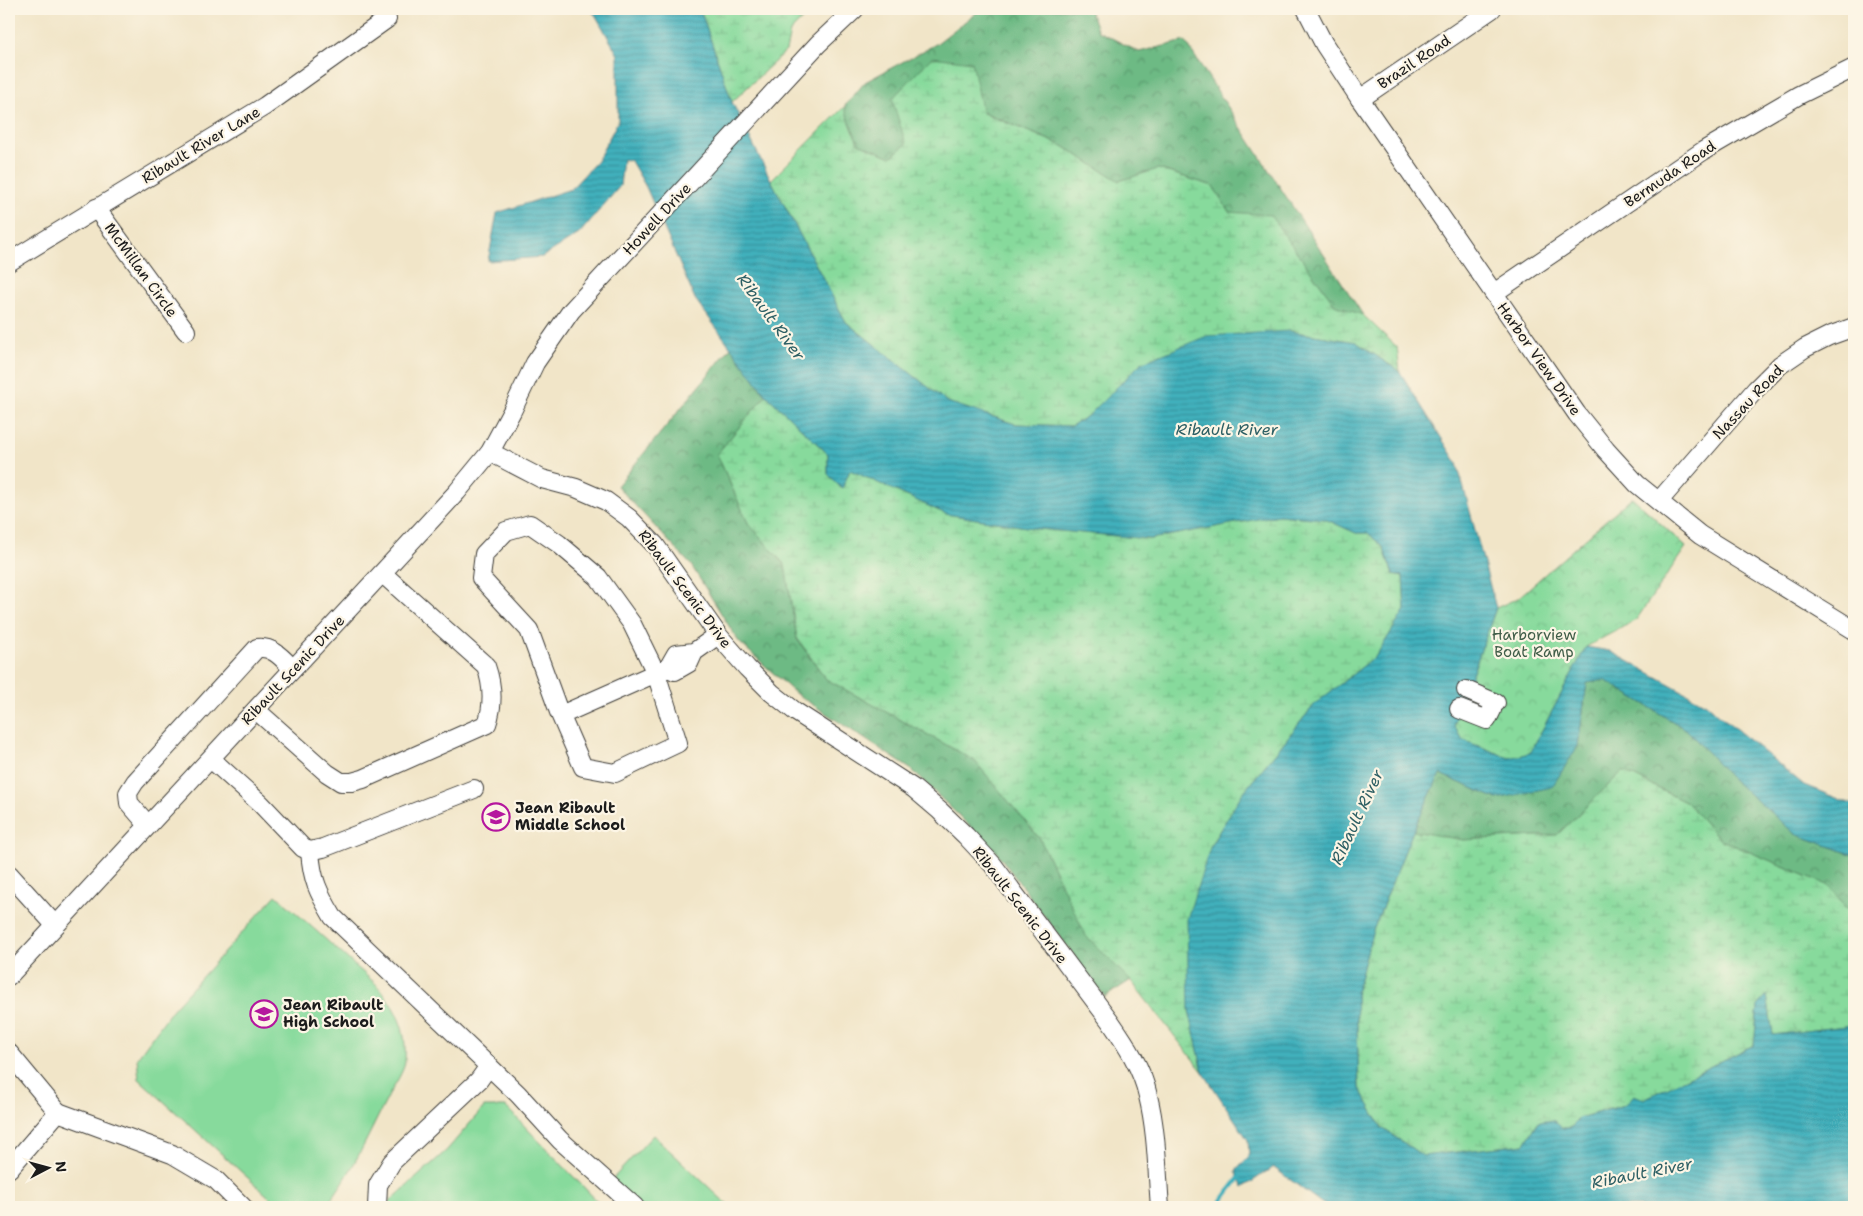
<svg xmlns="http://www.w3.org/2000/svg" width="1863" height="1216" font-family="'Shantell Sans',sans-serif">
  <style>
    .forest { fill: url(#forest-crowns); stroke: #446b50 }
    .wetland { fill: url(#wetland-marsh); stroke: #527b5c }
    .park { fill: url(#park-crowns); stroke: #527b5c }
    .pitch { fill: #87da9c; stroke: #527b5c }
    .water { fill: url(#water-rules); stroke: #2e666c }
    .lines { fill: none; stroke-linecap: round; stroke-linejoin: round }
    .stream { stroke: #41b0bc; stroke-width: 4.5 }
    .minor-casing { stroke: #3c3a36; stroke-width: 20 }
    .minor { stroke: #fff; stroke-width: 18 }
    .labels { text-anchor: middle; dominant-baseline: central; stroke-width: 4.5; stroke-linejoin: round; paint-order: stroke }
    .street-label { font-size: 15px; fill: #1c1c1c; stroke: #fcf5e5 }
    .park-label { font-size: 15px; fill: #415e49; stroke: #fcf5e5 }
    .poi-label { font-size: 15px; font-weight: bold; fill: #1c1c1c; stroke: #fcf5e5; text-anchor: start }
    .water-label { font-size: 16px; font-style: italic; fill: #2d5f64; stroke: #fcf5e5 }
  </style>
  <defs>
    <pattern id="forest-crowns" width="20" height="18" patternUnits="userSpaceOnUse" patternTransform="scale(1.25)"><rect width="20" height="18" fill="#6dba84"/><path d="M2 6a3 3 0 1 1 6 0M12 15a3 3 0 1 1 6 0" fill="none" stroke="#59966b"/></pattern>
    <pattern id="wetland-marsh" width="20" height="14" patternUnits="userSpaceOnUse" patternTransform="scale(1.25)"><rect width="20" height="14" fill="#87da9c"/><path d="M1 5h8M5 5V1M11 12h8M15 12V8" fill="none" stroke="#74ba86"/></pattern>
    <pattern id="park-crowns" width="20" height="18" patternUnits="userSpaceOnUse" patternTransform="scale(1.25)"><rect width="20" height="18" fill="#87da9c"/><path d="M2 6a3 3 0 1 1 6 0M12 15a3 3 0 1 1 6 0" fill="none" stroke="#74ba86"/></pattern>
    <pattern id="water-rules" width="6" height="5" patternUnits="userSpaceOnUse" patternTransform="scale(1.25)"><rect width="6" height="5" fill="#41b0bc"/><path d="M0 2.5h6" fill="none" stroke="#368e98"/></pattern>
  </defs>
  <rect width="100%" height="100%" fill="#fcf5e5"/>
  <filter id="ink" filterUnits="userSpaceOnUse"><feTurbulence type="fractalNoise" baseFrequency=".02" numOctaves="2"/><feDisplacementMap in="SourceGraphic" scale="10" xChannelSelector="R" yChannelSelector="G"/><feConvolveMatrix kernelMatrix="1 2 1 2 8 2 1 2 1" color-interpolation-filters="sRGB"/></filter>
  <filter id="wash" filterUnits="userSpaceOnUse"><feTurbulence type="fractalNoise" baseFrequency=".0096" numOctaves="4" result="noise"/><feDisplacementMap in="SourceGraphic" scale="20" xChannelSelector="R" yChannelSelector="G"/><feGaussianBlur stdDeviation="1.12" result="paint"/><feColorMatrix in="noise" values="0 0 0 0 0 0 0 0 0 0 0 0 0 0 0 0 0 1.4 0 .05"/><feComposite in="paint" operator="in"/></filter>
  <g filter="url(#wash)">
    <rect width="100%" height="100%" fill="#f1e5c8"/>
    <g class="forest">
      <polygon points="981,9 1089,9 1098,31 1139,52 1185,41 1363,315 1336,306 1270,216 1229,212 1213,186 1159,169 1119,181 1061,145 983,112 906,144 891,157 858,143 844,107 865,82 936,44"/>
      <polygon points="731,347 766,395 717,454 748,523 785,565 797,639 826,679 974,760 1040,839 1087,936 1131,980 1105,997 997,853 912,770 795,693 739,642 691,565 617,486"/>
      <polygon points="1605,680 1687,730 1730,777 1795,834 1854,855 1854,911 1846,910 1830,886 1721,840 1687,803 1623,771 1557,835 1463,840 1413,831 1440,774 1497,799 1578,746 1587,683"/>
    </g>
    <g class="wetland">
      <polygon points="700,9 812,9 790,32 786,51 732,102"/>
      <polygon points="932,57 972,62 983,113 1061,145 1119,181 1158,169 1213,186 1229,212 1270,215 1336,306 1363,315 1397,347 1400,372 1356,342 1289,331 1089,415 1071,426 1015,424 947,402 846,322 771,180 844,107 858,143 891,157 906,144 892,99"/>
      <polygon points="766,395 828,454 828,474 842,488 850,470 946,514 1039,529 1150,539 1279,515 1325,519 1356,533 1368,533 1383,547 1393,574 1403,576 1405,610 1376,656 1315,704 1242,794 1211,845 1189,1010 1203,1072 1131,981 1086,936 1040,839 974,760 826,679 797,638 785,565 748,523 717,454"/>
      <polygon points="1623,771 1687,803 1721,840 1830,886 1846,909 1854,911 1854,1025 1773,1035 1767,996 1758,1006 1754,1045 1644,1099 1579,1118 1571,1128 1562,1128 1538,1122 1525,1144 1423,1156 1382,1128 1359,1088 1356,994 1372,933 1413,831 1463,840 1557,835"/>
    </g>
    <polygon class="park" points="1632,497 1686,547 1636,620 1586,647 1530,753 1509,758 1463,740 1454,725 1496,608 1518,598"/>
    <g class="pitch">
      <path d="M276 895 377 985C397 1010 407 1028 405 1061 405 1070 393 1087 389 1095 369 1133 352 1175 325 1207H280L139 1079 137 1058 172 1010Z"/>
      <polygon points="484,1107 506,1107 603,1207 391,1207 388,1203 447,1150"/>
      <polygon points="653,1135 730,1207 629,1207 606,1186"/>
    </g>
    <polygon class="water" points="589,9 700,9 732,102 771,180 846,322 947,402 1015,424 1071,426 1089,415 1141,363 1207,336 1289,331 1356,342 1400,372 1457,463 1496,608 1454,725 1463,740 1509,758 1530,753 1586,647 1610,651 1706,704 1804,785 1854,805 1854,855 1795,834 1730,777 1687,730 1605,680 1587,683 1578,746 1552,787 1497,799 1440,774 1413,831 1372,933 1356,994 1359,1088 1382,1128 1423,1156 1525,1144 1538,1122 1553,1120 1562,1128 1571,1128 1579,1118 1625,1105 1634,1095 1644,1099 1754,1045 1758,1005 1767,995 1773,1035 1854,1025 1854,1207 1333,1207 1324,1205 1273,1167 1243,1188 1236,1171 1249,1156 1248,1140 1203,1072 1189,1010 1187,919 1211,845 1242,794 1315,704 1376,656 1405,610 1403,576 1393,574 1383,547 1368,533 1356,533 1325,519 1279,515 1150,539 1039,529 946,514 850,470 842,489 828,474 828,454 766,395 695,299 646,187 631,161 623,159 620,186 579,234 542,257 488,261 497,213 571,189 597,161 618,121 618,55 596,16"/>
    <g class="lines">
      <polyline class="stream" points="1217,1207 1239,1178"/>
    </g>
  </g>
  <g filter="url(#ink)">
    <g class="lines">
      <g class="minor-casing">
        <g id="minor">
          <polyline points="1306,9 1324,44 1360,99 1577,414 1606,450 1637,484 1700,535 1854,630"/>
          <polyline points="1360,99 1492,9"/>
          <polyline points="96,208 186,331"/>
          <polyline points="9,262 265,106 387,19"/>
          <polyline points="1494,293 1703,151 1799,95 1854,68"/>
          <path d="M490 452 542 479 576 488 606 501 629 518 655 545 718 635 747 668 772 693 796 712 913 788 940 811 966 836 993 865 1110 1021C1126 1044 1142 1068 1148 1096 1157 1132 1157 1171 1160 1207"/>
          <polyline points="1659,501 1756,389 1780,365 1805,348 1829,336 1854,327"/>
          <polyline points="694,652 689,663 675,671 668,668 676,654 694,652 718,635"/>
          <polyline points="1466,690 1496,703"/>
          <polyline points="1459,709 1487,720 1492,710"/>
          <path d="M256 710 327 773 341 782H352L363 779 487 724C494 704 493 686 486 666L383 574"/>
          <polyline points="561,715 656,673 678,743 615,773 583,767 559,712 529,630 481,578 484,554 506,531 530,524 559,544 598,577 632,624 656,673 668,668"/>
          <polyline points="211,759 261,804 303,848 310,851 323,848 474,789"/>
          <path d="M148 825 129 803 128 793 135 782 257 648C273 646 283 659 293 669"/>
          <path d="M310 851C312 880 318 892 333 917L518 1094 560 1140 635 1207"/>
          <polyline points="9,874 55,925"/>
          <polyline points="9,976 457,492 490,452 512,411 535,363 571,311 818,44 855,9"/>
          <polyline points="9,1053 58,1112"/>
          <polyline points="9,1169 58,1112 172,1154 216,1180 243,1207"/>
          <polyline points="377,1207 378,1185 392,1162 479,1080 489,1066"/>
        </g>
      </g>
      <use href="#minor" class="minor"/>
    </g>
  </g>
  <defs>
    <g id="school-ring" transform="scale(1.4375)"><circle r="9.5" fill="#fcf5e5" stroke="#b5179e" stroke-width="1.5"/><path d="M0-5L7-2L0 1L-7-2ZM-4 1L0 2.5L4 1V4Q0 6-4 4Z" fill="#b5179e"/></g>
  </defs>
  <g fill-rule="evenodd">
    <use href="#school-ring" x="496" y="817"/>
    <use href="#school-ring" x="264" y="1014"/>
  </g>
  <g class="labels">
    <g class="street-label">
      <text transform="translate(1414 62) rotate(-34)">Brazil Road</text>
      <text transform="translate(201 145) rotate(-31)">Ribault River Lane</text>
      <text transform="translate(1670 174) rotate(-34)">Bermuda Road</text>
      <text transform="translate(657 219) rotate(-47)">Howell Drive</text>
      <text transform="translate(141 270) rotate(54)">McMillan Circle</text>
      <text transform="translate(1539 359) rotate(55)">Harbor View Drive</text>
      <text transform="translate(1748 402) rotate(-47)">Nassau Road</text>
      <text transform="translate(685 589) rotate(53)">Ribault Scenic Drive</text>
      <text transform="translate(293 670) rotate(-47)">Ribault Scenic Drive</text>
      <text transform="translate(1020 905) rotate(52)">Ribault Scenic Drive</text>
    </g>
    <g class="park-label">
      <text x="1534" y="635">Harborview<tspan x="1534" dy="17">Boat Ramp</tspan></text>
    </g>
    <g class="poi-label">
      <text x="515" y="808">Jean Ribault<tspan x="515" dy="17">Middle School</tspan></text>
      <text x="283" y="1005">Jean Ribault<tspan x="283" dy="17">High School</tspan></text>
    </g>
    <g class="water-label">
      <text transform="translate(771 317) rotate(54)">Ribault River</text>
      <text x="1227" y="429">Ribault River</text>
      <text transform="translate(1357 817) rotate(-65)">Ribault River</text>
      <text transform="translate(1642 1173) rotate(-11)">Ribault River</text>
    </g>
  </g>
  <rect width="1863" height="1216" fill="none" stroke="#fcf5e5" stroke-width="30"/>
  <g transform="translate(48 1168) rotate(84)" stroke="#fcf5e5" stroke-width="4" paint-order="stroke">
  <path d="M0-4L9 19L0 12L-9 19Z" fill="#1c1c1c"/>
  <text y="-8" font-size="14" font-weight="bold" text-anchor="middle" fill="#1c1c1c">N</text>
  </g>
</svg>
